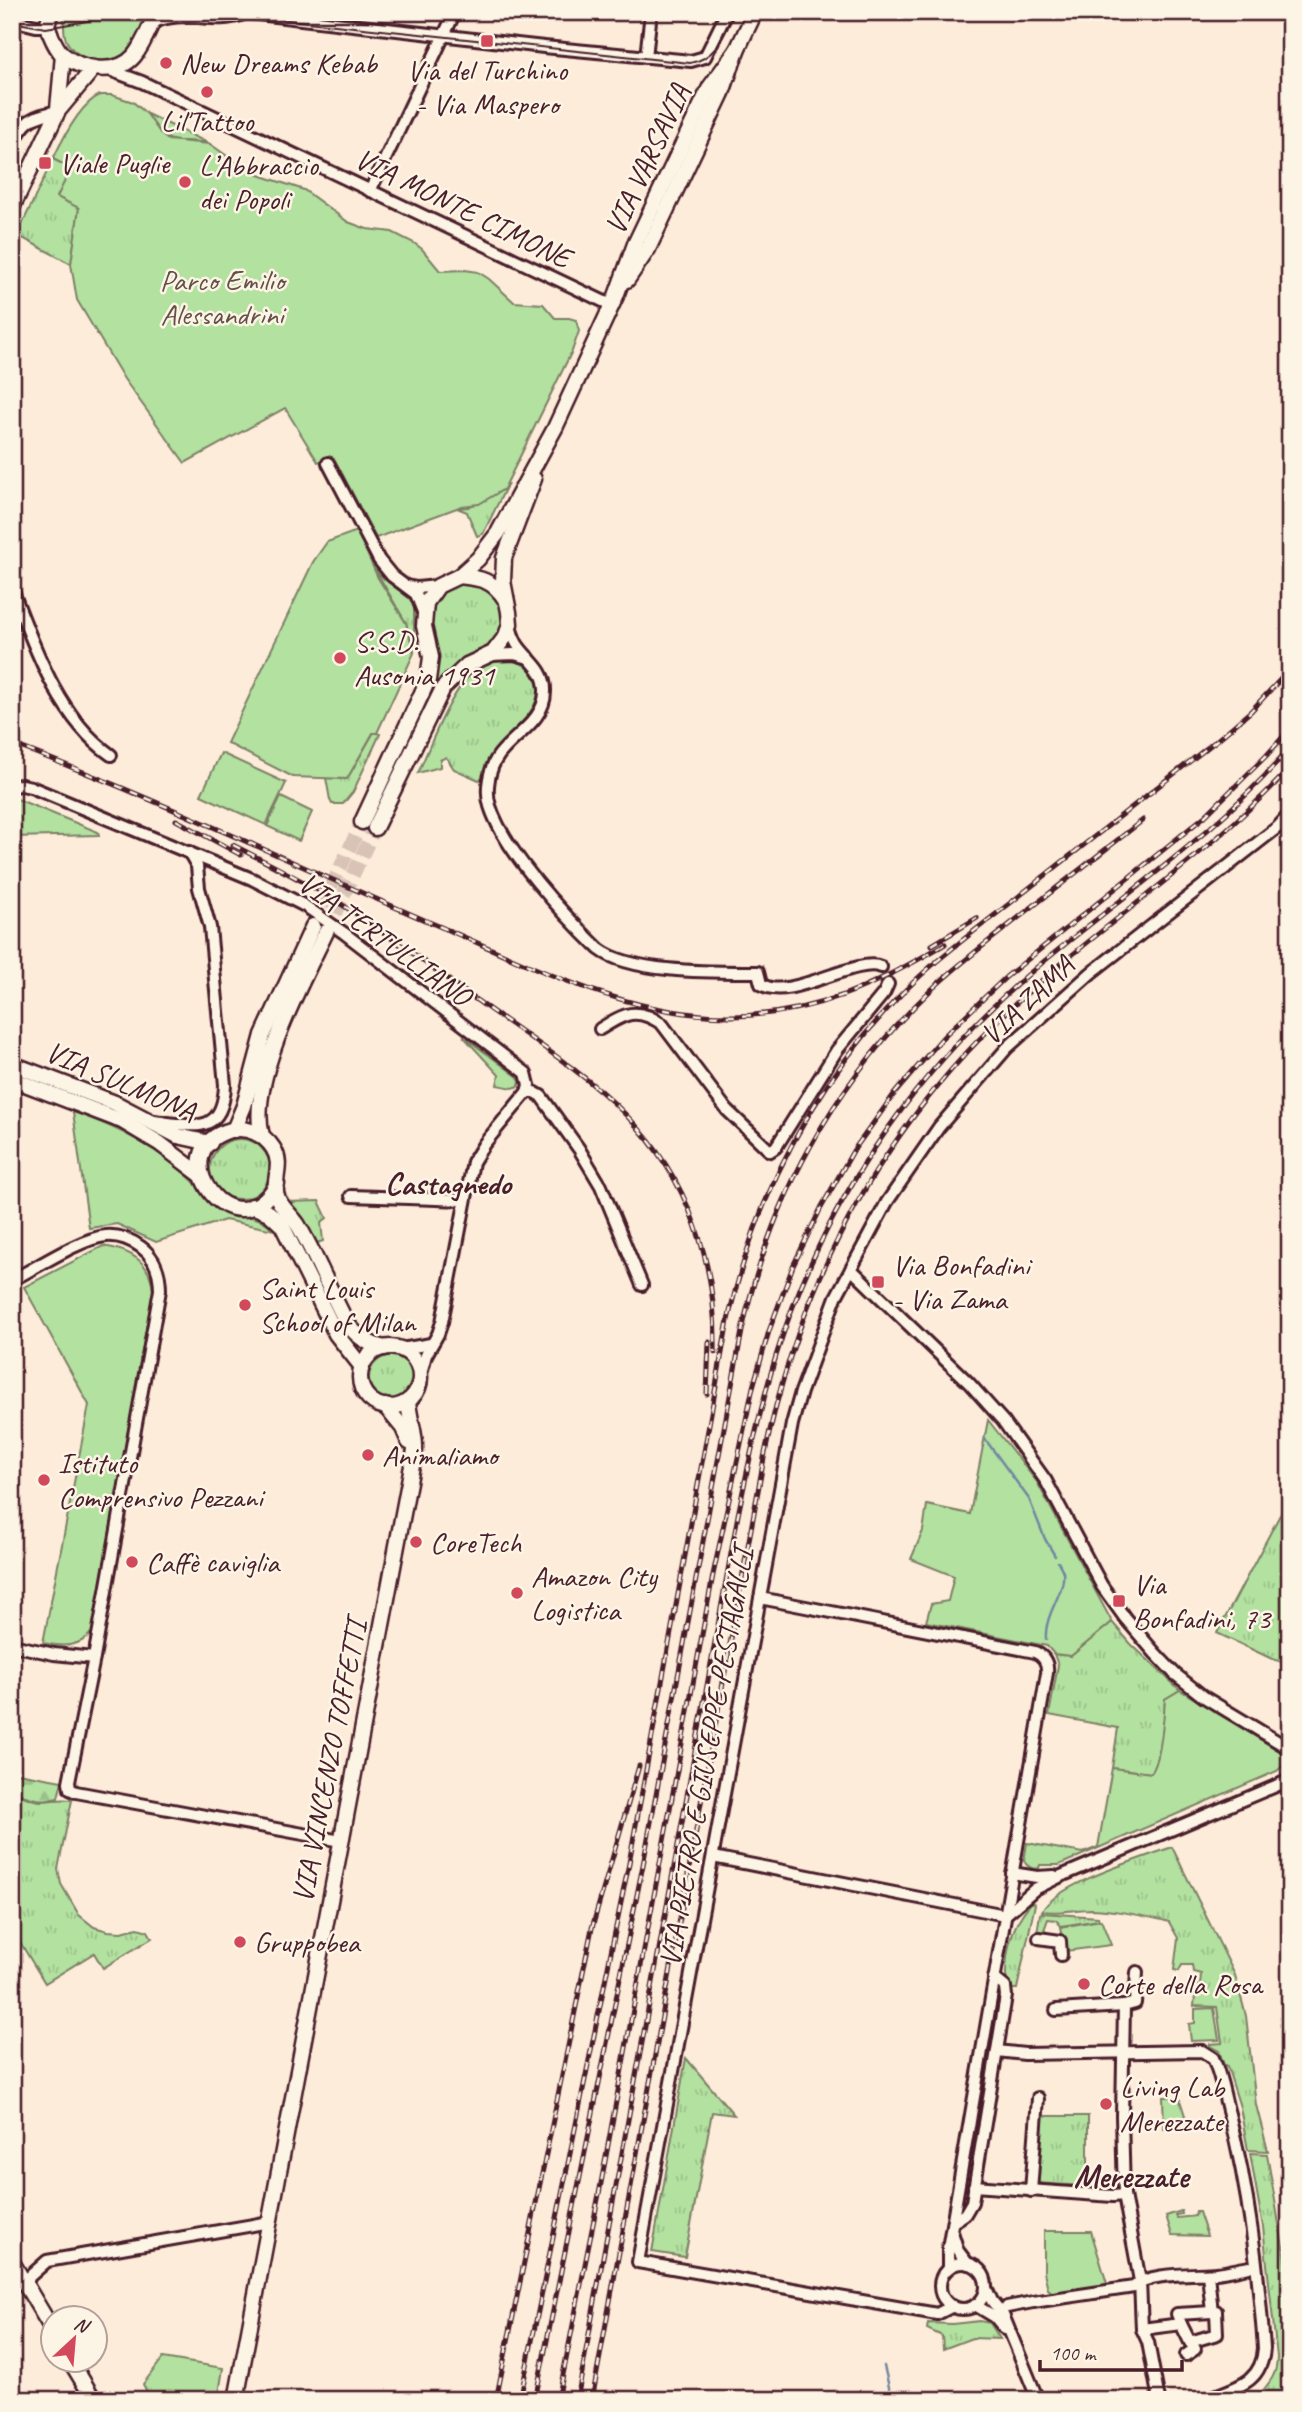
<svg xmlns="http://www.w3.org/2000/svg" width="1302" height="2412" font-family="Caveat,sans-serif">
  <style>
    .grass { fill: url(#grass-tufts); stroke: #7e8066; stroke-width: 2 }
    .forest { fill: url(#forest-firs); stroke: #7e8066; stroke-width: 2 }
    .green { fill: #b2e1a0; stroke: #7e8066; stroke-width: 2 }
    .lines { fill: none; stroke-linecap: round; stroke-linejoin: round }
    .stream { stroke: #7288a0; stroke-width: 2.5 }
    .street-tunnel { stroke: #d8c3b6; stroke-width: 10; stroke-dasharray: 10 5; stroke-linecap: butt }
    .secondary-tunnel { stroke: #d8c3b6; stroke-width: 14; stroke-dasharray: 14 7; stroke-linecap: butt }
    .street-casing { stroke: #4a1f2b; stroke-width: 16 }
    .secondary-casing { stroke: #4a1f2b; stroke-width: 19 }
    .street { stroke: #fcf5e5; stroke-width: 10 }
    .secondary { stroke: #fcf5e5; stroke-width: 14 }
    .tram { stroke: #4a1f2b; stroke-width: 2 }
    .rail-casing { stroke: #4a1f2b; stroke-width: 5 }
    .rail { stroke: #fcf5e5; stroke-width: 2.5; stroke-dasharray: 8; stroke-linecap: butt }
    .poi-dot { fill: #d1495b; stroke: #fcf5e5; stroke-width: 2.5 }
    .labels { text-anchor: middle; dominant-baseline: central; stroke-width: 5; stroke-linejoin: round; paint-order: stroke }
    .poi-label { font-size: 30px; fill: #4a1f2b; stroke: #fcf5e5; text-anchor: start }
    .street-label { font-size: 30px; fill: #4a1f2b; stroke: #fcf5e5 }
    .park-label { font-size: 30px; fill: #645048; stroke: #fcf5e5 }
    .neighbourhood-label { font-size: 32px; font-weight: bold; fill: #4a1f2b; stroke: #fcf5e5 }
    .quarter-label { font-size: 33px; font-weight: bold; fill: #4a1f2b; stroke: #fcf5e5 }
  </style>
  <defs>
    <pattern id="grass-tufts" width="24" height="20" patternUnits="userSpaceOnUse" patternTransform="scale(1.75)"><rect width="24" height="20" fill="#b2e1a0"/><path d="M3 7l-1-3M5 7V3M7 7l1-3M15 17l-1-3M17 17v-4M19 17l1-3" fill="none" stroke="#9bc18a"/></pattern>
    <pattern id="forest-firs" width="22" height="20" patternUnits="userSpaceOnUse" patternTransform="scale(1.75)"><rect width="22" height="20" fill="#b2e1a0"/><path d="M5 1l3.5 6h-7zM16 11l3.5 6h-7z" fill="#9bc18a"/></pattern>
  </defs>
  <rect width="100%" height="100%" fill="#fcecd9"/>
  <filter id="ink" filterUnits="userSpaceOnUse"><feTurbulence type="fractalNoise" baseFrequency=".0143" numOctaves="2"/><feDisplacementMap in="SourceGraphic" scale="14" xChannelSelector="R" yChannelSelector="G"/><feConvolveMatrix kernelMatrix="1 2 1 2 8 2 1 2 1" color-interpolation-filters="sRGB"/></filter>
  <g filter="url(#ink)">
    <g class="grass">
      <path d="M147 114 210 144C174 135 173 154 147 114Z"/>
      <polygon points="53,159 71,168 79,208 71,264 17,235"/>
      <polygon points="508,483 483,534 477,536 467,512 457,508 468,507 504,489"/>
      <polygon points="373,566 383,578 409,598 414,604 414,653 406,623"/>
      <path d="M461 581C480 585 498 586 502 610 507 645 481 648 457 665 447 672 439 683 431 693L436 655 431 623 433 604 438 595Z"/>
      <path d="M508 658C519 661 529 666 534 676 551 706 509 731 494 752 488 761 487 775 479 780L454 769 446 757 440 760V767L418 773C433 741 456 671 492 660 497 659 503 659 508 658Z"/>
      <polygon points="374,732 380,734 353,792 343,804 332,804 330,800 326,778 347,779"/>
      <polygon points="463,1036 518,1077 520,1082 519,1086 513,1088 497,1085 499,1075"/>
      <circle cx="240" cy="1169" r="30"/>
      <polygon points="319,1201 327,1218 321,1223 323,1241 314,1244 287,1202"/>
      <circle cx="391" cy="1378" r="22"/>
      <polygon points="1290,1496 1290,1646 1282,1662 1270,1658 1217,1633"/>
      <path d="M1112 1622 1131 1644 1180 1690 1165 1699C1165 1715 1161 1762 1151 1773L1112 1768 1118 1728 1049 1715 1058 1665 1054 1654 1071 1656Z"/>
      <path d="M12 1791C21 1795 31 1801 41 1801 53 1801 60 1798 72 1800L58 1869 61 1884 79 1915 94 1927 108 1931 121 1932 138 1928 148 1931 152 1938 103 1968 94 1953 45 1983 12 1929Z"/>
      <path d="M1172 1847 1235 1975 1246 2016 1256 2105 1268 2151 1248 2150 1240 2107 1227 2066 1224 2065 1219 2051 1210 2046V2044L1222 2043 1217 2007 1194 2006 1196 1986 1200 1985 1201 1974 1193 1972 1192 1965H1182L1179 1971 1174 1970 1178 1938 1169 1922C1148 1916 1114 1910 1092 1909 1075 1909 1058 1914 1042 1911 1058 1883 1140 1859 1172 1847Z"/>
      <path d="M1032 1902 1035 1904 1017 1989H1011C1009 1984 1006 1979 1006 1974 1006 1947 1014 1921 1032 1902Z"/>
      <polygon points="1042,1913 1098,1917 1099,1920 1061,1926 1056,1920 1048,1919 1044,1930 1049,1935 1056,1935 1056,1938 1037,1933 1040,1914"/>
      <polygon points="686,2058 734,2115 712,2112 685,2257 652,2252"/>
      <polygon points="1040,2116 1088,2116 1088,2173 1086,2186 1035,2183"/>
      <path d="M1250 2153 1267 2154 1284 2253 1290 2308V2399L1288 2400H1263L1260 2394C1271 2381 1277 2374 1277 2357L1263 2227Z"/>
      <polygon points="980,2321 990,2323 1000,2339 972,2338 943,2349 942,2336 927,2329 928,2323 952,2324"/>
    </g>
    <path class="forest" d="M12 1772 62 1781 58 1798C40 1802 29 1798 12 1791Z"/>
    <g class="green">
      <path d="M64 12H150C143 27 138 45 124 54 106 66 76 61 66 40 63 32 64 21 64 12Z"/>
      <path d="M100 95H112L133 102 147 114 161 134 168 140 210 144 250 172 304 190 348 222 367 229 392 232 414 243 422 249 440 271 465 270 478 272 489 279 514 302 543 304 555 318H569L576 320 579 331 572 351 504 489 479 504 462 506 376 538 335 460 323 465 320 461 318 462 285 408 185 463 124 379 77 300 71 264 79 208 57 197 71 168 53 159C62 140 81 103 100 95Z"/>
      <polygon points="357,531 378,578 406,623 414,653 377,733 373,733 347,779 293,777 227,743 313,562 327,542"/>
      <polygon points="221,753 286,783 266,825 201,795"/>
      <polygon points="281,797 312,812 299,841 267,826"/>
      <polygon points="17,799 98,832 99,835 12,837 12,802"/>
      <path d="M73 1112C115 1126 158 1148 191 1179 200 1187 203 1200 215 1208 236 1221 255 1209 274 1230L225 1220 156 1242 117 1224 89 1228Z"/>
      <path d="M103 1246C130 1250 151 1261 153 1291L92 1632C79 1648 62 1647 43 1643L89 1405 24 1287Z"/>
      <polygon points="988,1420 1037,1482 1112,1622 1071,1656 1054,1654 1047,1646 926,1622 931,1604 948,1601 954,1576 911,1559 923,1531 927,1505 970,1514"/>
      <path d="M1180 1690 1279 1751 1284 1756V1765L1277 1771 1059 1865H1040L1039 1868C1033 1870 1027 1867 1024 1861L1027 1843 1083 1853 1098 1847 1112 1768 1151 1773C1161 1762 1164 1715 1165 1699Z"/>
      <polygon points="1101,1920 1111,1945 1066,1951 1061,1927"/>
      <polygon points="1214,2008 1219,2040 1191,2041 1189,2024 1195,2023 1195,2009"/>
      <polygon points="1163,2097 1179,2097 1187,2122 1164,2129"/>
      <polygon points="1181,2211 1182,2214 1176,2215 1177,2218 1195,2216 1196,2212 1199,2212 1207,2236 1172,2235 1166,2216"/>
      <polygon points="1044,2231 1091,2231 1108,2287 1053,2293 1048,2289 1044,2272"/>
      <polygon points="163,2358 223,2368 218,2400 151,2400 143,2384"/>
    </g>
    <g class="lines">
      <g class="stream">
        <polyline points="985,1439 1029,1499 1045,1539 1055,1556"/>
        <path d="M1046 1639C1044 1613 1066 1592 1063 1572 1062 1569 1060 1565 1058 1562"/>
        <polyline points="884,2366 892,2400"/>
      </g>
      <polyline class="street-tunnel" points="881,967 886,975 888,984"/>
      <g class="secondary-tunnel">
        <polyline points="313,925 362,822"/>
        <polyline points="326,932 375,828"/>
      </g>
      <g class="street-casing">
        <g id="street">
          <polyline points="240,12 544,47 691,61 705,57 727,12"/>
          <polyline points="12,20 36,26 47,26"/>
          <path d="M152 23C185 7 212 26 243 14"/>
          <polyline points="646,57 651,12"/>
          <polyline points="107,69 142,82 611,305"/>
          <path d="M12 146C25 119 31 117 58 111"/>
          <polyline points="370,191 455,12"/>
          <polyline points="328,463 379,560 392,576 416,594 423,612"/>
          <polyline points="406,586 417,588 438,586"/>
          <path d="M12 589C34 646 58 718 111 755"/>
          <path d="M510 624C511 631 513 637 517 644 528 661 546 669 545 692 545 720 514 735 499 755 489 768 485 790 490 806 504 851 565 916 599 949 631 974 718 972 758 972L761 984C788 1003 856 956 881 967"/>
          <polyline points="490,655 514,654 529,658"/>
          <polyline points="12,786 22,785 31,787 252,879 305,906 344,933 526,1073 529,1085 527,1092 484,1144 473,1162 442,1322 438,1334 426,1355 420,1377"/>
          <path d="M600 1029C624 1014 636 1006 662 1024L727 1110 770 1151 776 1147 837 1050 884 993 888 984"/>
          <polyline points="527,1092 534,1092 541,1096 579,1149 601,1186 642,1285"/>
          <path d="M154 1121C194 1126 223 1136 225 1085L210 927 199 888 197 866 189 852"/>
          <polyline points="351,1196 465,1200"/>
          <polyline points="851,1269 969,1383 1003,1421 1046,1481 1102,1586 1125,1618 1155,1653 1175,1674 1204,1697 1290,1749"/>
          <path d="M12 1280C36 1268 81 1238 106 1236 118 1235 131 1240 141 1247 155 1257 160 1274 160 1290L94 1658 69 1782 70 1789 76 1792 341 1841"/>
          <polyline points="401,1349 431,1344"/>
          <path d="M760 1598 1035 1652C1044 1656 1048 1663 1047 1673L948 2248V2268"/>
          <polyline points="12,1645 54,1654 94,1658"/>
          <polyline points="713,1857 1005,1915"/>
          <polyline points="1012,1873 1037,1877 1054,1876"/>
          <polyline points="1005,1915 1035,1889 1061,1876 1290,1780"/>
          <polyline points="1039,1938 1060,1941 1061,1955"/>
          <polyline points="1137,1972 1135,2003 1124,2006 1122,2116 1124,2195 1140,2281 1142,2329 1148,2342 1159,2400"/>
          <polyline points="1056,2010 1124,2006"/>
          <path d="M997 2051 1025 2054 1202 2051 1213 2058C1221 2075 1224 2096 1229 2114 1249 2191 1258 2269 1264 2348 1262 2385 1233 2388 1204 2400"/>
          <polyline points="974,2186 1113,2196 1124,2195"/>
          <polyline points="1031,2191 1038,2098"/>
          <polyline points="953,2222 965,2214 972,2202 1006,1996 1005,1987 994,1978"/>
          <polyline points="952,2232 958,2251 968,2264"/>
          <circle cx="963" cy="2286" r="23"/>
          <polyline points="27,2285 29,2277 47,2261 270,2222"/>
          <polyline points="986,2288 992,2301 1003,2315 1038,2400"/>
          <polyline points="975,2305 995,2317 1005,2329"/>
          <polyline points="953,2306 937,2314 638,2262 792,1424 801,1392 836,1297 887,1202 939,1127 1007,1048 1091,973 1278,827 1290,814"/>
          <path d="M1007 2307 1033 2302 1134 2287C1148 2272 1194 2275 1216 2273 1227 2272 1238 2269 1249 2267"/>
          <polyline points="1181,2324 1177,2314 1212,2312"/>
          <polyline points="1142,2329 1181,2324 1190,2342 1217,2334 1216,2311 1212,2312 1208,2274"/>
          <polyline points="1186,2355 1195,2349 1190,2342"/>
        </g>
      </g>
      <g class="secondary-casing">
        <g id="secondary">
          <path d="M51 12 47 26C51 35 55 48 63 55 81 70 117 76 134 56 144 44 150 26 157 12"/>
          <polyline points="58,109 63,55"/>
          <polyline points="12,208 58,111 93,69"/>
          <polyline points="627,280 648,249 722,93 737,50 755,12"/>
          <path d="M459 576C480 578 493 580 505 599"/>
          <polyline points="362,822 428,680 431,657 424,626 426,603 438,586 459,576 478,559 498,533 555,428 616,296 635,244 710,87 737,50"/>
          <polyline points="375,828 443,688 467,665 493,653 506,636 510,624 509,612 503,581 504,558 534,479"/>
          <polyline points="12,1064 115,1103 178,1136 210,1143"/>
          <polyline points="12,1079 122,1121 159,1143 201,1175"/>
          <polyline points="234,1130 244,1106 263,1035 313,926"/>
          <path d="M262 1136C247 1082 302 982 326 932"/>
          <path d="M277 1184C233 1257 158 1149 231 1130 247 1126 264 1134 273 1148 285 1166 270 1183 278 1199 283 1209 292 1216 298 1225 317 1257 330 1292 348 1325 358 1337 369 1345 384 1348"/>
          <polyline points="252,1206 269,1213 282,1225 336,1334 362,1367"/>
          <circle cx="390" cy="1377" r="30"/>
          <polyline points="385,1406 403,1428 409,1442"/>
          <polyline points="12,2262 52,2329"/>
          <polyline points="70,2360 94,2400"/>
          <path d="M236 2400 415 1450C416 1434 409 1418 408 1401"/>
        </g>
      </g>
      <use href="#street" class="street"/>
      <use href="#secondary" class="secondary"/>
      <g class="tram">
        <path d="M213 12 690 63C717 58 724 35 735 12"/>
        <polyline points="12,22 46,28 141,12"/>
      </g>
      <g class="rail-casing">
        <g id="rail">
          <path d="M12 744C158 799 298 866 441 927 535 967 628 1017 732 1016 814 1015 876 985 945 944"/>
          <polyline points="176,820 241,855"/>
          <path d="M233 845C268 863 303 880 336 901 384 930 429 966 475 999 526 1036 582 1070 626 1115 689 1178 717 1265 715 1352"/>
          <polyline points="932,945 977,918"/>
          <polyline points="707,1394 709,1342"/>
          <polyline points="496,2400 592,1928 639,1766"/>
          <path d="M520 2400 629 1863 728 1320C755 1201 808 1094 892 1004 927 966 968 936 1009 904 1078 849 1148 795 1217 740L1251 711 1290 669"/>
          <path d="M535 2400 643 1865 742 1331C770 1200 834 1082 932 989 959 964 989 941 1018 918 1059 886 1101 853 1143 820"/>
          <polyline points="558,2400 599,2194 713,1575 753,1387 769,1331 793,1266 821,1208 853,1151 895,1093 944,1036 1006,977 1205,816 1266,756 1290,729"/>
          <path d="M577 2400 738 1515C749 1462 760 1408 776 1356 822 1206 911 1075 1030 973 1117 899 1215 836 1290 748"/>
          <path d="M592 2400 764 1458C803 1263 896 1103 1048 975 1129 906 1218 846 1290 768"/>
        </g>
      </g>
      <use href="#rail" class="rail"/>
    </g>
  </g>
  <g class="poi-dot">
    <rect x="480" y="34" width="14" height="14" rx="3.5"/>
    <circle cx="166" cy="63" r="7"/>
    <circle cx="207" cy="92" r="7"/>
    <rect x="38" y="156" width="14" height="14" rx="3.5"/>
    <circle cx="185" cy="182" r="7"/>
    <circle cx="340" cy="658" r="7"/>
    <rect x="871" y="1275" width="14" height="14" rx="3.5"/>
    <circle cx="245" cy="1305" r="7"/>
    <circle cx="368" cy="1455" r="7"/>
    <circle cx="44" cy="1480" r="7"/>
    <circle cx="416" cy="1542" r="7"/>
    <circle cx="132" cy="1562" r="7"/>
    <circle cx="517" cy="1593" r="7"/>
    <rect x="1112" y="1594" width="14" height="14" rx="3.5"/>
    <circle cx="240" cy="1942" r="7"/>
    <circle cx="1084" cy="1984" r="7"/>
    <circle cx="1106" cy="2104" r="7"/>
  </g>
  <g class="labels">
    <g class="poi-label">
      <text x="180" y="63">New Dreams Kebab</text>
      <text x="487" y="70" text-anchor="middle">Via del Turchino<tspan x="487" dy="34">- Via Maspero</tspan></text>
      <text x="207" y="121" text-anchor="middle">Lil'Tattoo</text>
      <text x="59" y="163">Viale Puglie</text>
      <text x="199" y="165">L’Abbraccio<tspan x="199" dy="34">dei Popoli</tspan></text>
      <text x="354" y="641">S.S.D.<tspan x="354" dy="34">Ausonia 1931</tspan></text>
      <text x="892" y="1265">Via Bonfadini<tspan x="892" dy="34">- Via Zama</tspan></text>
      <text x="259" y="1288">Saint Louis<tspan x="259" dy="34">School of Milan</tspan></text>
      <text x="382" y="1455">Animaliamo</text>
      <text x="58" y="1463">Istituto<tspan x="58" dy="34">Comprensivo Pezzani</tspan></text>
      <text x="430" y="1542">CoreTech</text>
      <text x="146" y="1562">Caffè caviglia</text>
      <text x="531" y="1576">Amazon City<tspan x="531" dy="34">Logistica</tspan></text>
      <text x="1133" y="1584">Via<tspan x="1133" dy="34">Bonfadini, 73</tspan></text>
      <text x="254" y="1942">Gruppobea</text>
      <text x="1098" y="1984">Corte della Rosa</text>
      <text x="1120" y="2087">Living Lab<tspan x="1120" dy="34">Merezzate</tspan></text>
    </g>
    <g class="street-label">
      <text transform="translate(647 159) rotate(-65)">VIA VARSAVIA</text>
      <text transform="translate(463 208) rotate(26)">VIA MONTE CIMONE</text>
      <text transform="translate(385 939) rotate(36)">VIA TERTULLIANO</text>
      <text transform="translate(1027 1000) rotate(-43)">VIA ZAMA</text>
      <text transform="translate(121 1081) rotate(23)">VIA SULMONA</text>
      <text transform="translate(706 1757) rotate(-80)">VIA PIETRO E GIUSEPPE PESTAGALLI</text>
      <text transform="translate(329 1761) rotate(-79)">VIA VINCENZO TOFFETTI</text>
    </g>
    <g class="park-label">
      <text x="222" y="280">Parco Emilio<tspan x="222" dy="34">Alessandrini</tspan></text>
    </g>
    <g class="neighbourhood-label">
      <text x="448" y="1183">Castagnedo</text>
    </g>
    <g class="quarter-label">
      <text x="1131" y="2176">Merezzate</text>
    </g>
  </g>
  <rect width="1302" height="2412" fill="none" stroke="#fcf5e5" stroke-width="42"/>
  <rect x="21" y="21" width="1260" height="2370" fill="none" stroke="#4a1f2b" stroke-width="2.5" filter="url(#ink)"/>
  <g transform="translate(74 2339) rotate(26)"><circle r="33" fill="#fcf5e5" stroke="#b59f9b" stroke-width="2"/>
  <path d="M0-5L12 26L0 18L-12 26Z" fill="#d1495b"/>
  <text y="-10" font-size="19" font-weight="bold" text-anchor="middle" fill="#4a1f2b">N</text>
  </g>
  <path d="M1040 2360v10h142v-10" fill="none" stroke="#4a1f2b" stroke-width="3.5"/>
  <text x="1050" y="2360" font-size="21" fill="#4a1f2b" stroke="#fcf5e5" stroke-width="5" paint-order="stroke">100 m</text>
</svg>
